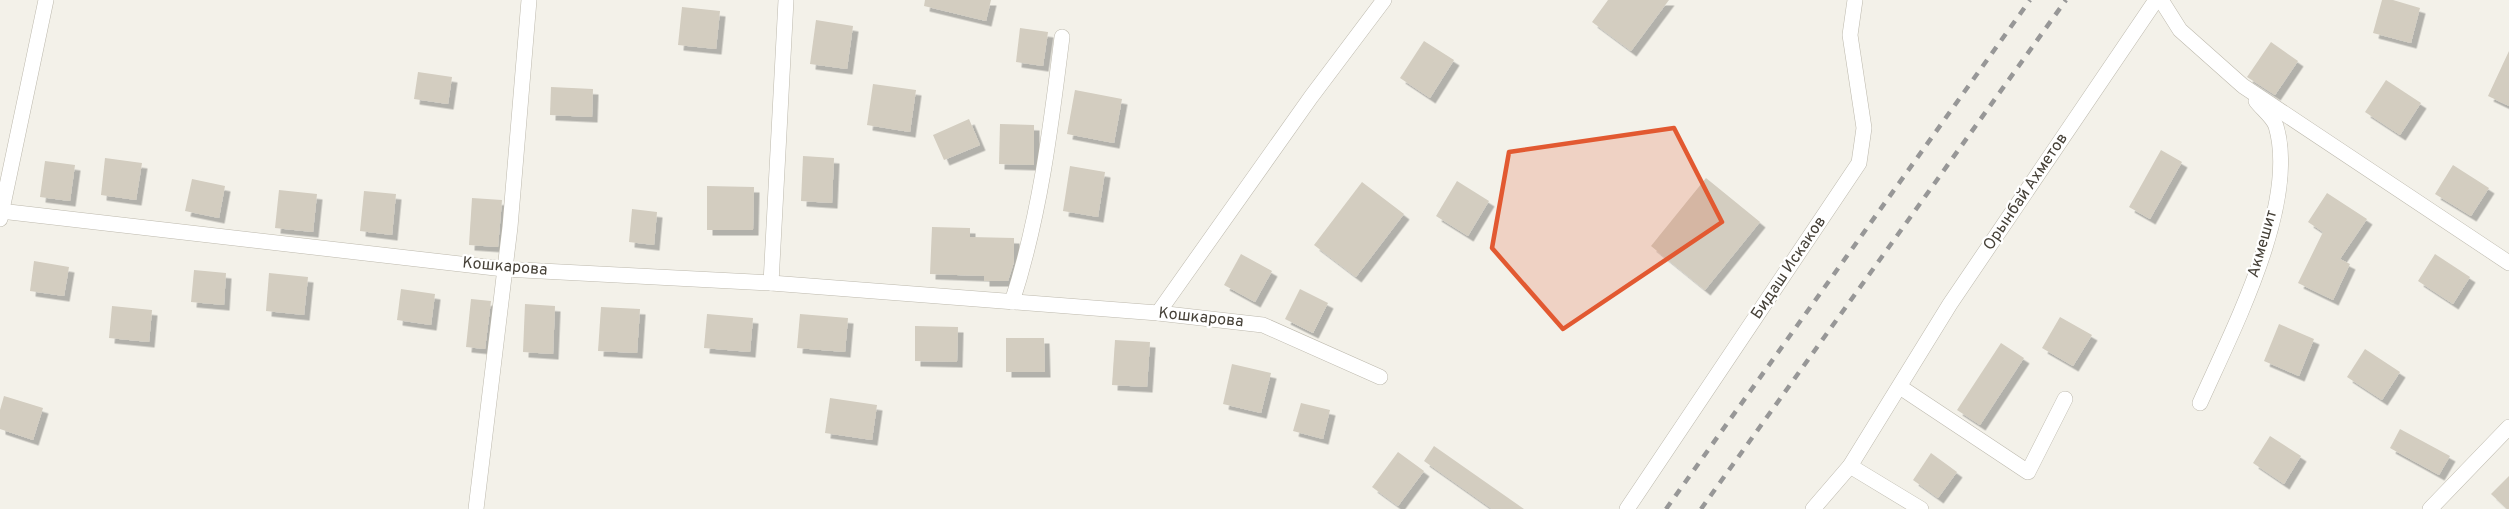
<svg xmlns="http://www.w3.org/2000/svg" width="2509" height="509" font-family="Overpass,sans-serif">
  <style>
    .building { fill: #d3cdc0; filter: url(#shadow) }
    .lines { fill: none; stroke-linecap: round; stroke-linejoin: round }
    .street-casing { stroke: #bdb9ad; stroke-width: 16 }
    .street { stroke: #fff; stroke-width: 15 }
    .rail { stroke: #979797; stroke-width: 4.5; stroke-dasharray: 8 8; stroke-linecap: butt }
    .marked { fill: #e25931; fill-opacity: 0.2; stroke: #e25931; stroke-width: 4.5; stroke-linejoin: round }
    .labels { text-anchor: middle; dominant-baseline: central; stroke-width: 4.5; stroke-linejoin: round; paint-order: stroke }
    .street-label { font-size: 16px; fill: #464138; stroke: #fff }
  </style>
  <defs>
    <filter id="shadow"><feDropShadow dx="5.5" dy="5.5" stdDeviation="0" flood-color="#0004"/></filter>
  </defs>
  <rect width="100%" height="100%" fill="#f3f1e9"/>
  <g class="building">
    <polygon points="925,0 991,0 986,21 924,6"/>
    <polygon points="1608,0 1669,0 1631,51 1592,22"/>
    <polygon points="2382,0 2393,0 2420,8 2411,43 2373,33"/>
    <polygon points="682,7 720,11 716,49 678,45"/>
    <polygon points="816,20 853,26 847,69 810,64"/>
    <polygon points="1020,28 1048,32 1043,66 1016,62"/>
    <polygon points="1424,41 1454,60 1430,98 1400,78"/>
    <polygon points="2271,42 2298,61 2275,95 2247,77"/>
    <polygon points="2509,51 2509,106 2488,96"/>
    <polygon points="418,72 452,77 448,104 414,99"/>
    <polygon points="2386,80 2421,103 2400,135 2365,112"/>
    <polygon points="873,84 916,90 910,132 867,125"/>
    <polygon points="551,87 593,89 592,117 550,115"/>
    <polygon points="1075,90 1122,99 1114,143 1067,134"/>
    <polygon points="969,119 980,145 944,160 933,135"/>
    <polygon points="1000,124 1034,125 1034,165 999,164"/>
    <polygon points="2161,150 2182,162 2150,219 2129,207"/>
    <polygon points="803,156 834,158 832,203 801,201"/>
    <polygon points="105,158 142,163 136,200 101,195"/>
    <polygon points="45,161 75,165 70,201 40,197"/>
    <polygon points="2453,165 2489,188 2471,216 2435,194"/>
    <polygon points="1070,166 1105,172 1098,217 1063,211"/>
    <polygon points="1706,178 1760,222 1705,290 1651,246"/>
    <polygon points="192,179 225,186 219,218 185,211"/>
    <polygon points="1457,181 1489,201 1468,236 1436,216"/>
    <polygon points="1362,182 1404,214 1356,277 1314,245"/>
    <polygon points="707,186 754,187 753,230 707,230"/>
    <polygon points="279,190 317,194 313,232 275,228"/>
    <polygon points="364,191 396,194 392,235 360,231"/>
    <polygon points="2327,193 2367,219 2340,259 2350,264 2333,300 2298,283 2323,232 2308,222"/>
    <polygon points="472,198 502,200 498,247 469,245"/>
    <polygon points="632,209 657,212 654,245 629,242"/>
    <polygon points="932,227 970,228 970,237 1014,238 1014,262 1008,281 984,281 984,276 930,274"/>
    <polygon points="1241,254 1272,271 1255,302 1224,285"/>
    <polygon points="2435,254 2470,277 2453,304 2418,281"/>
    <polygon points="34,261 69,267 64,296 30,291"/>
    <polygon points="194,270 226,273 224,305 191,302"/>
    <polygon points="269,273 308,277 304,315 266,311"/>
    <polygon points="401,289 435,294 431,325 397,320"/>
    <polygon points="1300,289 1328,303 1313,333 1285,319"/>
    <polygon points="471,299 491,301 485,349 466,347"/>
    <polygon points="525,304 555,306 553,354 523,352"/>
    <polygon points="112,306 152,310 149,342 109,338"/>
    <polygon points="601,307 640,309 637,353 598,351"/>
    <polygon points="707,314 753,318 750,352 704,348"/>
    <polygon points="800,314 848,318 845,352 797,348"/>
    <polygon points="2060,317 2092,335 2073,366 2042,348"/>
    <polygon points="2279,324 2314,339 2299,376 2264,361"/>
    <polygon points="915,326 958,327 957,362 915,361"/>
    <polygon points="1006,338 1044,338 1045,372 1006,372"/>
    <polygon points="1115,340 1150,342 1147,387 1112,385"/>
    <polygon points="2001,343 2024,358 1980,425 1957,410"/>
    <polygon points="2365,349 2400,372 2382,400 2347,377"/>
    <polygon points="1232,364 1271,373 1261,413 1223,404"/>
    <polygon points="4,396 43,408 33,440 0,429 0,410"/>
    <polygon points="830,398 877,405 872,440 825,433"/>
    <polygon points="1301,403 1330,410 1323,439 1293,431"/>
    <polygon points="2400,429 2450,456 2439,475 2390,448"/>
    <polygon points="2270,436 2301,456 2284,484 2253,463"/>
    <polygon points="1434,446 1524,509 1492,509 1424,461"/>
    <polygon points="1398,452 1424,471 1398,506 1372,487"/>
    <polygon points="1931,453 1957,472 1938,498 1913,480"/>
    <polygon points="2509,476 2509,509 2507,509 2491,494"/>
  </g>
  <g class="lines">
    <g class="street-casing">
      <g id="street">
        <polyline points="2161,0 2180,30 2243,86 2509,263"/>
        <polyline points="0,211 504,269 771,283 1158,313 1263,325 1380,377"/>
        <polyline points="0,219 46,0"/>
        <polyline points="771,283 786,0"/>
        <path d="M1012 302C1040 216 1051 126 1062 37"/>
        <polyline points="1158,313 1311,97 1384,0"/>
        <polyline points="1900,387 2028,472 2065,399"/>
        <path d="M2200 403C2232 331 2299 204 2276 126 2273 117 2262 109 2256 101"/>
        <polyline points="1850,466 1921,509"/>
        <polyline points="476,509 510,227 529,0"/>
        <polyline points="1627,509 1859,163 1864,128 1850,35 1855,0"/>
        <polyline points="1813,509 1850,466 1950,304 2156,0"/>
        <polyline points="2430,509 2509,427"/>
      </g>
    </g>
    <use href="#street" class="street"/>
    <g class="rail">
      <polyline points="1666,509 2030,0"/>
      <polyline points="1701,509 2066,0"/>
    </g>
  </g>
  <path class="marked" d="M1674 128 1722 222 1563 329 1492 248 1509 152Z"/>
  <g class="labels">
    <g class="street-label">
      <text transform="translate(2026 192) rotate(-56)">Орынбай Ахметов</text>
      <text transform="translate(2263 244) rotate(-74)">Акмешит</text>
      <text transform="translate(505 267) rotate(5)">Кошкарова</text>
      <text transform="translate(1789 268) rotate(-56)">Бидаш Искаков</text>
      <text transform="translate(1201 318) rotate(6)">Кошкарова</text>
    </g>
  </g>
</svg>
